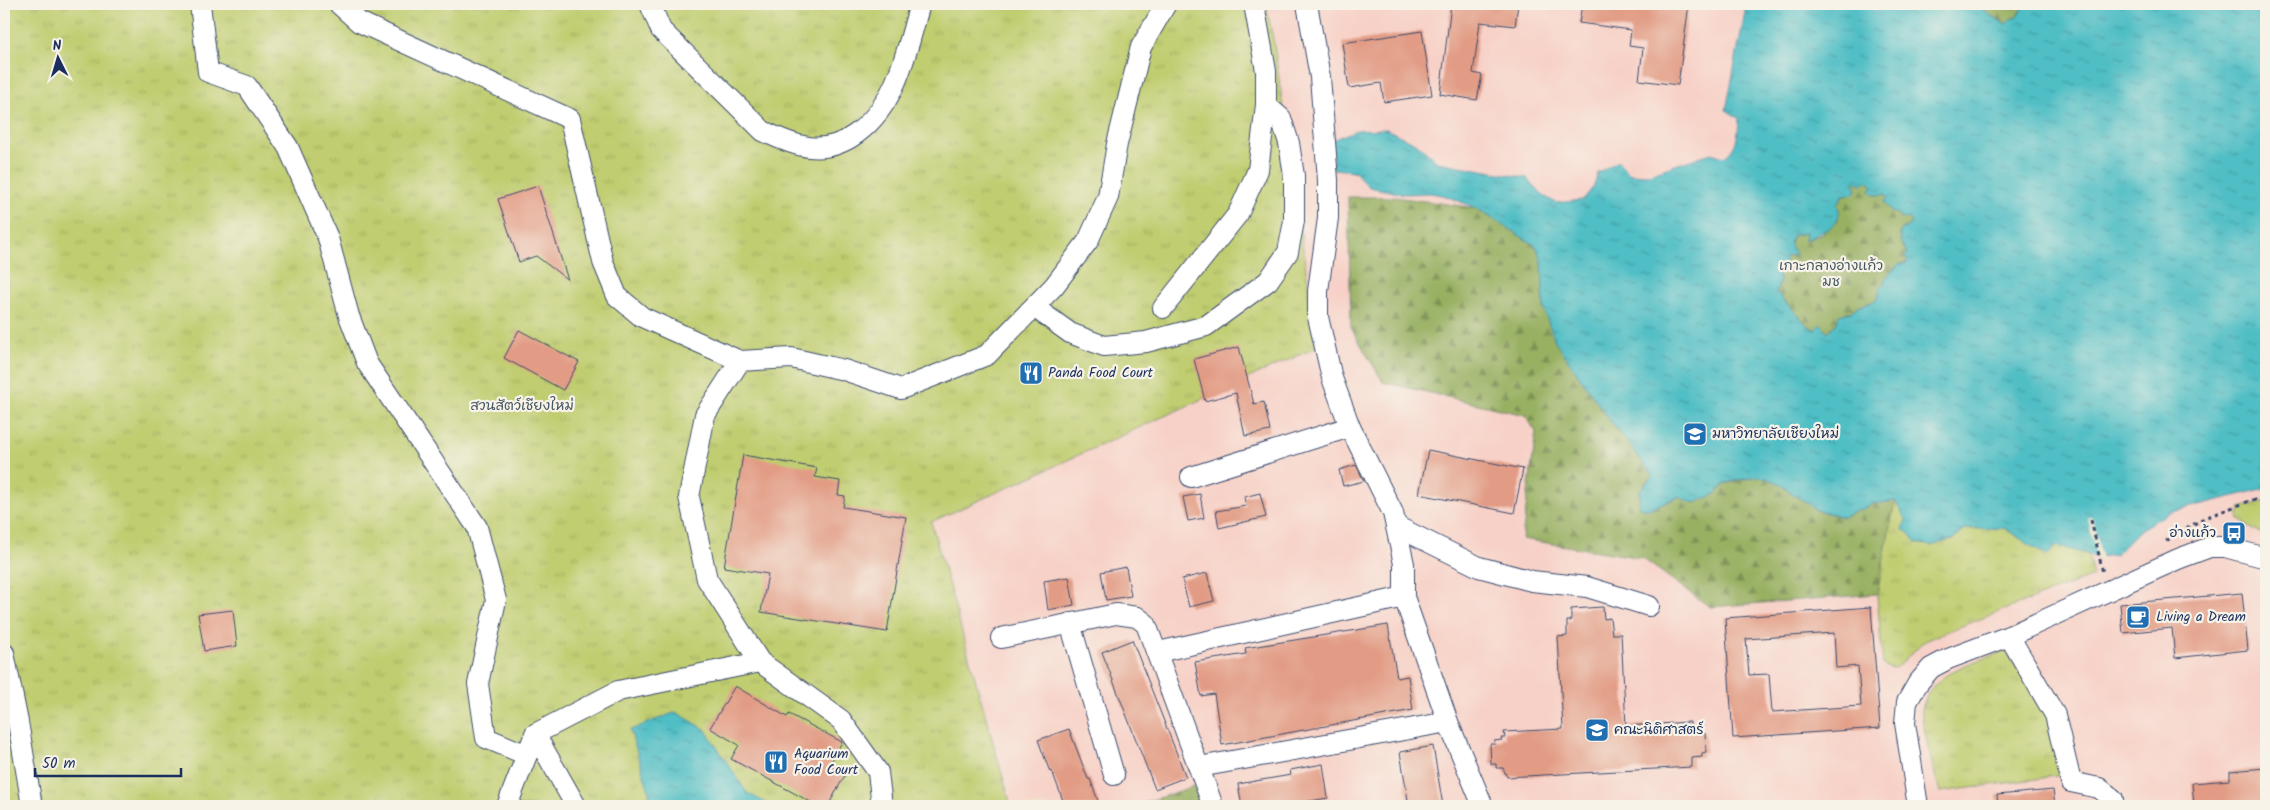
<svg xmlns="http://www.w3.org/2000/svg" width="2270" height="810" font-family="Kalam,'Playpen Sans Thai',sans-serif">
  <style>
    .built { fill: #f7d1c7 }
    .forest { fill: url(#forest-firs); stroke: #5a7060 }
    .park { fill: url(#park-tufts); stroke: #6e7e66 }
    .water { fill: url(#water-ripples); stroke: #357692; fill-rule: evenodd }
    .pier { fill: #eee2c4 }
    .building { fill: #e29c85; fill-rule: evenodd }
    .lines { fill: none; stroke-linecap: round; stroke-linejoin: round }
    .minor-casing { stroke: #3b4a6d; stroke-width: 22 }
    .path { stroke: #3b4a6d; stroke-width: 3; stroke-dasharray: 4 4; stroke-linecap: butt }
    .minor { stroke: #fff; stroke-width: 20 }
    .labels { text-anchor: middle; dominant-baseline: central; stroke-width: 4.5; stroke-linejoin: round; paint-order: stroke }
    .park-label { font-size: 14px; fill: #445662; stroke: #f7f3e8 }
    .poi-label { font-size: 14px; fill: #1b2f5e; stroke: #f7f3e8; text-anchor: start }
  </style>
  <defs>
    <pattern id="forest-firs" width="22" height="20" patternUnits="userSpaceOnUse" patternTransform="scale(1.25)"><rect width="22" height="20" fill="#98b062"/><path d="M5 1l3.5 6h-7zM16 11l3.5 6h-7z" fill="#7b9054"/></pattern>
    <pattern id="park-tufts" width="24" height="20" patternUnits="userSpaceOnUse" patternTransform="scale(1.25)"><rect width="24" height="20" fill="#c0cd6f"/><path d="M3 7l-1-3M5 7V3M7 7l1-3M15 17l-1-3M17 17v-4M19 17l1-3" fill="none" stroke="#a4b063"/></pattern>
    <pattern id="water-ripples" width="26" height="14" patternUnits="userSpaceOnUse" patternTransform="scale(1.25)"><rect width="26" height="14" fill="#4fbec5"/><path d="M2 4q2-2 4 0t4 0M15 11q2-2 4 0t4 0" fill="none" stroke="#419ba3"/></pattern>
  </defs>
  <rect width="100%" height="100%" fill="#f7f3e8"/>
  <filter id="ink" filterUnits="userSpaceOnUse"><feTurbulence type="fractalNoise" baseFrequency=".02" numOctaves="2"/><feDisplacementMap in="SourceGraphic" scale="10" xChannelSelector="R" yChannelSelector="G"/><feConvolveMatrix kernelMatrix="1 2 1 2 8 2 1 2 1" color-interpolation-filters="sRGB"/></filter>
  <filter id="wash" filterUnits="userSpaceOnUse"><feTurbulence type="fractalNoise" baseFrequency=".0096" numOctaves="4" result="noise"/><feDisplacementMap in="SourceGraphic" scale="20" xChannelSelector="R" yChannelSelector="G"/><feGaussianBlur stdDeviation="1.12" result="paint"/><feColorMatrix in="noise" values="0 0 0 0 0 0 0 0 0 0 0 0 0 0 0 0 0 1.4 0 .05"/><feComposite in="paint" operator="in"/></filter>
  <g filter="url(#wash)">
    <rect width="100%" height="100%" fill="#eee2c4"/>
    <polygon class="built" points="1266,4 2266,4 2266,806 1011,806 931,522 1317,347 1274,44"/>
    <g class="forest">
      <polygon points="1980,4 2021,4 2024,7 2016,18 2012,18 2006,24 1988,14"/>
      <path d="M1868 180 1873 187 1870 191 1875 195 1885 194 1888 198 1884 202 1892 212 1909 218 1912 222C1890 239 1906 242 1908 261L1894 268 1892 273 1884 280 1886 283 1881 286C1880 288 1880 291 1879 294 1876 306 1857 303 1851 312H1846L1828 332 1823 328 1815 330 1807 325 1776 292 1780 281 1776 271 1785 257 1793 235 1806 233V240L1823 234 1837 204 1843 195 1853 194 1852 181Z"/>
      <polygon points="1348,197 1395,197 1476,208 1536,246 1542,260 1544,311 1608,418 1653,475 1644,484 1664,504 1678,497 1715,494 1726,484 1757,476 1775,481 1816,510 1843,517 1873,504 1895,501 1877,594 1710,607 1642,558 1522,539 1536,432 1525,415 1383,382 1351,328"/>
      <polygon points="1209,781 1219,806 1135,806"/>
    </g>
    <g class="park">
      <polygon points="4,4 1266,4 1274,44 1317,347 931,522 1011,806 4,806"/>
      <polygon points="2266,500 2266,533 2262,534 2238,519 2241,508"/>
      <polygon points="1895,501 1906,519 1953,539 1965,529 2004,528 2047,556 2057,546 2088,554 2093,576 1925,640 1895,669 1883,665 1877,595"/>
      <path d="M2006 651 2052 721 2064 775 1940 792C1936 779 1920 719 1922 710 1929 671 1975 662 2006 651Z"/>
    </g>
    <g class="water">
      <path d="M1744 4H1980L1988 14 2006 24 2012 18H2016L2024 7 2021 4H2266V488L2168 513 2141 529 2115 555 2098 557 2057 546 2047 556 2004 528 1965 529 1953 539 1931 546 1916 543 1908 532 1903 530 1906 519 1895 501 1873 504 1843 517 1816 510 1775 481 1757 476 1726 483 1715 494 1695 503 1678 497 1648 509 1639 507 1640 490 1653 475 1608 418 1555 341 1544 311 1542 260 1536 246 1476 208 1446 196 1431 193 1404 194 1369 187 1354 171 1333 169 1332 140 1357 130 1386 129 1417 144 1437 162 1527 178 1542 195 1556 203 1583 200 1594 186 1598 173 1618 161 1630 174 1646 175 1711 153 1724 157C1738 148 1738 134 1739 118L1726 110 1745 12ZM1853 181 1862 184 1868 181 1873 187 1870 191 1875 195 1885 194 1888 198 1884 202 1892 212 1898 214 1900 219 1909 218 1912 222 1900 233 1901 243 1907 254 1904 256 1908 261 1905 264H1899L1884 280 1886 283 1881 286C1879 290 1880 294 1877 298 1870 307 1858 302 1851 312L1839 315 1837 323 1828 332 1821 324 1815 330 1807 325 1776 292 1780 281 1776 271 1785 265V257L1795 254 1789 243 1793 235 1806 233 1805 240C1819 233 1847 225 1837 204L1843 195 1853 194 1857 189Z"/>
      <polygon points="676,712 705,729 747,793 772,806 642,806 650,794 630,730"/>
    </g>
    <polygon class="pier" points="2092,517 2102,559 2097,559 2088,518"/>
    <g id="blocks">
      <g class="building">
        <polygon points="1451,4 1518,4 1515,26 1480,22 1473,73 1482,75 1477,100 1440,94"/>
        <polygon points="1582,4 1689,4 1678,85 1639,80 1643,48 1629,46 1631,30 1579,23"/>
        <polygon points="1422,31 1432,95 1384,102 1381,83 1349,88 1342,43"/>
        <polygon points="538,186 568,280 536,256 519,262 498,199"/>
        <polygon points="519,330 579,362 563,390 504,358"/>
        <polygon points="1239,347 1254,404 1264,402 1270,431 1245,436 1236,393 1205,401 1194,359"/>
        <polygon points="1428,450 1523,469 1514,513 1419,494"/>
        <polygon points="743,455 817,468 815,477 840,481 838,495 845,496 843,507 906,517 887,632 761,612 768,574 724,567"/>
        <polygon points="1356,465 1364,481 1343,486 1339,470"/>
        <polygon points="1260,493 1266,517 1219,528 1216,511 1246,506 1244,497"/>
        <polygon points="1200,494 1204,518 1188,521 1183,497"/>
        <polygon points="1126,567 1131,596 1106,600 1101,572"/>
        <polygon points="1207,573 1214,601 1189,607 1182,579"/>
        <polygon points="1069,577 1074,605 1048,610 1044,581"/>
        <polygon points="2242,593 2248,650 2175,658 2172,628 2123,633 2120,604"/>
        <polygon points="1603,607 1604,619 1610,618 1612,634 1621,634 1626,726 1690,722 1690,730 1701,729 1701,733 1705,733 1706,752 1702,753 1702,757 1692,758 1692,767 1507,777 1503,768 1496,768 1496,764 1491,764 1490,744 1495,744 1494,741 1502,740 1501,738 1505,738 1504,732 1563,729 1558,637 1567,636 1567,621 1571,621 1571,609"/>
        <path d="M1871 607 1880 728 1733 738 1725 618ZM1834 633 1836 668 1858 666 1861 706 1772 712 1769 674 1749 675 1746 639Z"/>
        <polygon points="233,610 237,646 204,651 198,614"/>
        <polygon points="1388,625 1397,678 1408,676 1413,710 1222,745 1214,694 1201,696 1195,662 1246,654 1245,648"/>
        <polygon points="1132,640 1186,777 1155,789 1102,652"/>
        <polygon points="735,686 787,717 789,714 842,742 829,766 845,775 828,806 818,806 731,759 739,745 710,728"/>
        <polygon points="1069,729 1088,779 1090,779 1100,806 1065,806 1052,771 1050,772 1038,740"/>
        <polygon points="1433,746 1443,806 1409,806 1400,752"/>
        <polygon points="1323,764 1328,798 1280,806 1242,806 1238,784 1291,775 1290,770"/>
        <polygon points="2266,768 2266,806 2194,806 2192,783 2230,780 2230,771"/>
        <polygon points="2053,790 2055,806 1998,806 1997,795"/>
      </g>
    </g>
  </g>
  <g filter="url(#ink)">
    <use href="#blocks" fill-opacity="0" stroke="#3b4a6d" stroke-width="1"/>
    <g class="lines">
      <g class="minor-casing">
        <g id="minor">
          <polyline points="200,4 208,72 247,86 288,147 328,238 349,316 367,363 477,527 496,600 478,684 486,738 527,755"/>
          <polyline points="339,4 359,22 570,119 603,262 617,296 642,317 740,361"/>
          <path d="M650 4 661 30 763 131C796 147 824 157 856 134 898 103 906 51 920 4"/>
          <polyline points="1307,4 1320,77 1328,180 1328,218 1318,291 1318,317 1332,378 1350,427 1393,513 1404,564 1404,597 1448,722 1483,806"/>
          <polyline points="1034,307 1070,333 1104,346 1146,342 1206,326 1268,281 1288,252 1294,221 1294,176 1289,143 1281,118 1266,105"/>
          <polyline points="1163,308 1238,214 1258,170 1266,105 1266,71 1254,4"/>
          <polyline points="1191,477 1350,427"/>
          <polyline points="1396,526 1479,567 1532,581 1587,587 1649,606"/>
          <polyline points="1070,623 1114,775"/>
          <polyline points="2009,636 2055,715 2071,782 2099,788 2113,799"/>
          <polyline points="1001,638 1116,614 1137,617 1146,624 1213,806"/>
          <polyline points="1158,652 1404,597"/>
          <polyline points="4,653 18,722 32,806"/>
          <polyline points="535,734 576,806"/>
          <polyline points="1199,767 1448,722"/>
          <polyline points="507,806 535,734 618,691 760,662"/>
          <polyline points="882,806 878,772 841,720 760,662 707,579 689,497 705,415 740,361 791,358 844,370 901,389 987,355 1054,286 1088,241 1108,197 1117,144 1141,47 1166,4"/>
          <polyline points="1918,806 1905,723 1907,702 1918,683 1931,668 1948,659 2009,636 2178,559 2210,547 2225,547 2266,558"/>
        </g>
      </g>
      <g class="path">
        <polyline points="2091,520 2103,573"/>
        <polyline points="2166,541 2204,518 2266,495"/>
      </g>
      <use href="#minor" class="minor"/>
    </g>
  </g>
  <defs>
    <g id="restaurant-square" transform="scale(1.25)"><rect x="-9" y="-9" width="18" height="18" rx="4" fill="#1f6fb2" stroke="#f7f3e8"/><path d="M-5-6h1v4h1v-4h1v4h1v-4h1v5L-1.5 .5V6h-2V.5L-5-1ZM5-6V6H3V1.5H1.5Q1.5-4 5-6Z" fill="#fff"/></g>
    <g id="university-square" transform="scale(1.25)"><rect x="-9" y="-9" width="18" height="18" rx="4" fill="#1f6fb2" stroke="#f7f3e8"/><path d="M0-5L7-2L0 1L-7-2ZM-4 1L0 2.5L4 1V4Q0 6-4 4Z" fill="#fff"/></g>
    <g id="bus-square" transform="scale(1.25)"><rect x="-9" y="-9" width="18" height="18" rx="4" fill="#1f6fb2" stroke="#f7f3e8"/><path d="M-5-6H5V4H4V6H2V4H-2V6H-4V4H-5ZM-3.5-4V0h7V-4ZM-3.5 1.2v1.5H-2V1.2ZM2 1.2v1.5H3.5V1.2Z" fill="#fff"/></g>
    <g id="cafe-square" transform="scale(1.25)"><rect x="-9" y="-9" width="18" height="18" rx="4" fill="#1f6fb2" stroke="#f7f3e8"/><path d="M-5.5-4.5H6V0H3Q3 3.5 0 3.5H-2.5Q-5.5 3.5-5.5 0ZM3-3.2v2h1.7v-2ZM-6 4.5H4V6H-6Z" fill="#fff"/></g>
  </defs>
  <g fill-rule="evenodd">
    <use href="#restaurant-square" x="1031" y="373"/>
    <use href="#university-square" x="1695" y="434"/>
    <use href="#bus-square" x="2234" y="533"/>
    <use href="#cafe-square" x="2138" y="617"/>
    <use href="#university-square" x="1597" y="730"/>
    <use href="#restaurant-square" x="776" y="762"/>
  </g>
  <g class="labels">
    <g class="park-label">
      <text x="1831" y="266">เกาะกลางอ่างแก้ว<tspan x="1831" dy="16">มช</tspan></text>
      <text x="522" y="406">สวนสัตว์เชียงใหม่</text>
    </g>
    <g class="poi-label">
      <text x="1048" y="373">Panda Food Court</text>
      <text x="1712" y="434">มหาวิทยาลัยเชียงใหม่</text>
      <text x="2216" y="533" text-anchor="end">อ่างแก้ว</text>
      <text x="2156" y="617">Living a Dream</text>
      <text x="1614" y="730">คณะนิติศาสตร์</text>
      <text x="794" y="754">Aquarium<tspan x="794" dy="16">Food Court</tspan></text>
    </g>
  </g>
  <rect width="2270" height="810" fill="none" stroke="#f7f3e8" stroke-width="20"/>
  <g transform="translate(58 58) rotate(355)" stroke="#f7f3e8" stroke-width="4" paint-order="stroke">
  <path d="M0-4L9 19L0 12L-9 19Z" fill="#1b2f5e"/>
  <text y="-8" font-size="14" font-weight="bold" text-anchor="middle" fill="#1b2f5e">N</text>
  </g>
  <path d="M35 768v8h146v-8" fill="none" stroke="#1b2f5e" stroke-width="2.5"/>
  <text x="42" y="768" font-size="15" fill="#1b2f5e" stroke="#f7f3e8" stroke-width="4" paint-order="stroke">50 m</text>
</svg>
